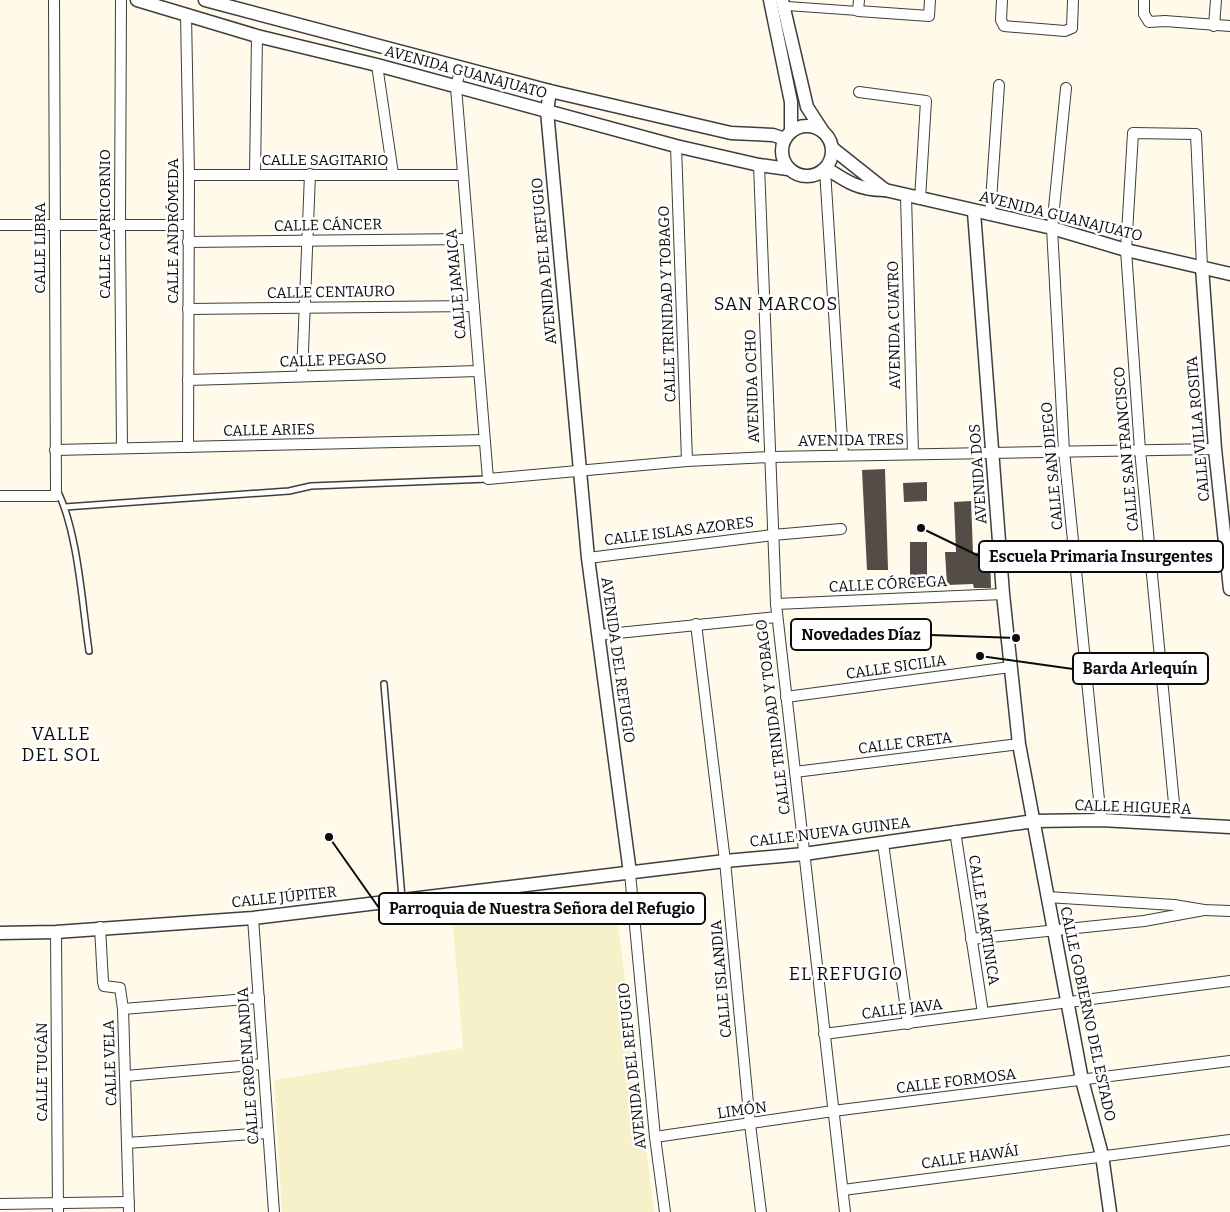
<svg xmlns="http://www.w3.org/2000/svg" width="1230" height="1212" font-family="Bitter,serif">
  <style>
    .farmland { fill: #f6f1c8 }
    .building { fill: #544c47 }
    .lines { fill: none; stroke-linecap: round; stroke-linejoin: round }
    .service-casing { stroke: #3e3e3e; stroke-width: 8 }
    .pedestrian-casing { stroke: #3e3e3e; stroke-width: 10 }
    .minor-casing { stroke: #3e3e3e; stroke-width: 12 }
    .tertiary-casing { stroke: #3e3e3e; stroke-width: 15 }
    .service { stroke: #fff; stroke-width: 5 }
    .pedestrian { stroke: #fff; stroke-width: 8 }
    .minor { stroke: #fff; stroke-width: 10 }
    .tertiary { stroke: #fff; stroke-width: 12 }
    .labels { text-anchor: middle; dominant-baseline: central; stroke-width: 5; stroke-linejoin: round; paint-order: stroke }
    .street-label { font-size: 15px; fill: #0b0b0b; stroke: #fff }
    .quarter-label { font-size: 18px; letter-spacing: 1px; fill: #0b0b0b; stroke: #fff }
    .leader { fill: none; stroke: #0b0b0b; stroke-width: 2 }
    .callout-dot { fill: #0b0b0b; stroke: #fff; stroke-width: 2 }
    .callout { fill: #fff; stroke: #0b0b0b; stroke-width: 2 }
    .callout-label { font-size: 16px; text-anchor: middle; font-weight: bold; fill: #0b0b0b }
  </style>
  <rect width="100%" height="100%" fill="#fffaea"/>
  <polygon class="farmland" points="614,892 654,1212 282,1212 274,1080 463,1048 452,915"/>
  <g class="building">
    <polygon points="885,469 888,570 867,570 862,470"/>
    <polygon points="927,482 927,501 904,502 903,483"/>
    <polygon points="971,501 973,553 990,552 991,588 974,588 973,584 947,585 945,552 956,552 954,502"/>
    <rect x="910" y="542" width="17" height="44"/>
  </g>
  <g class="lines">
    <g class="service-casing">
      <g id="service">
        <path d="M58 492C78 534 82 603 89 651"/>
        <polyline points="65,507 289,491 311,486 488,479"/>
        <polyline points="384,684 402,898"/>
      </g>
    </g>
    <g class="pedestrian-casing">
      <polyline id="pedestrian" points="787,6 858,11"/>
    </g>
    <g class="minor-casing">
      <g id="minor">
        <polyline points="121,0 120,226 122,448"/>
        <polyline points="859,0 858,11 929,16 930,0"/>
        <polyline points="1002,0 1001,20 1004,26 1065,31 1072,28 1073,0"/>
        <polyline points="1144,0 1144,14 1149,22 1165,21 1230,26"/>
        <polyline points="186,15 189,175 188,447"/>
        <polyline points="1214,26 1216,0"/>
        <polyline points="377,65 393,174"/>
        <polyline points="461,67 456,87 488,479 687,461 770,457 1215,449"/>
        <polyline points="1066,88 1052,228 1064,451 1101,820"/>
        <polyline points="859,92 926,101 920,199"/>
        <polyline points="676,146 687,461"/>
        <polyline points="759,165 776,604 845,1212"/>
        <polyline points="825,170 843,455"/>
        <polyline points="189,175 462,175"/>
        <polyline points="255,175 257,36"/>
        <polyline points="906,196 913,454"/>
        <polyline points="990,215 999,85"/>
        <polyline points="0,225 188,225"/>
        <polyline points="188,242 468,239"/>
        <polyline points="188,309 474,306"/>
        <polyline points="302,376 310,174"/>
        <polyline points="188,380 478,371"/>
        <polyline points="55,450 484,440"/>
        <polyline points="0,496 56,496 54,0"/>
        <polyline points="588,558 773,535 841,529"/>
        <polyline points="776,604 1003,594"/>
        <polyline points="696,624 725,861 750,1124 761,1212"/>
        <polyline points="598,635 777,617"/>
        <polyline points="786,697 1010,667"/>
        <polyline points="795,772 1019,744"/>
        <polyline points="1176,824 1140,450 1126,250 1133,133 1196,134 1202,267"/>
        <polyline points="955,831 983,1013"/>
        <polyline points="883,843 908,1024"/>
        <polyline points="630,873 655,1137 665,1212"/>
        <polyline points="1047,897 1174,905 1204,910 1230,911"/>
        <polyline points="253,918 274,1212"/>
        <polyline points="100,927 103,982 104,986 120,988 123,1009 129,1212"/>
        <polyline points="56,932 58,1212"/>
        <polyline points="971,939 1144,921 1204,910"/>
        <polyline points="123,1009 259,998"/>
        <polyline points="824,1034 1230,981"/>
        <polyline points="126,1076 263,1064"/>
        <polyline points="655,1137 833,1111 1230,1061"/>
        <polyline points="127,1143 267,1133"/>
        <polyline points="843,1190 1230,1140"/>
        <polyline points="0,1204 129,1202"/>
      </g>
    </g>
    <g class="tertiary-casing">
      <g id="tertiary">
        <polyline points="137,0 257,36 377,65 676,146 759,165 788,169"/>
        <polyline points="205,0 550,91 731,133 773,135 785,139"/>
        <polyline points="770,0 791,102 791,131"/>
        <polyline points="782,0 807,107 822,130"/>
        <polyline points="550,91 547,111 588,558 630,873"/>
        <circle cx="807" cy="151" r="25"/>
        <polyline points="832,148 885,190"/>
        <path d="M826 168C847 182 859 190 885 190L1052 228 1126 250 1230 274"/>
        <polyline points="974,212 1003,594 1019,744 1082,1080 1102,1155 1110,1212"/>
        <polyline points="1202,267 1215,449 1230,589"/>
        <polyline points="0,933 56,932 253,918 725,861 804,854 1034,821 1101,820 1230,827"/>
      </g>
    </g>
    <use href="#service" class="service"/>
    <use href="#pedestrian" class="pedestrian"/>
    <use href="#minor" class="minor"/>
    <use href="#tertiary" class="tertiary"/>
  </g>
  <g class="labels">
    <g class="street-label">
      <text transform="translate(466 72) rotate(15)">AVENIDA GUANAJUATO</text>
      <text x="325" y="160">CALLE SAGITARIO</text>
      <text transform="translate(1061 216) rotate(14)">AVENIDA GUANAJUATO</text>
      <text transform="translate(105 224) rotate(-90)">CALLE CAPRICORNIO</text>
      <text transform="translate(328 225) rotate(-1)">CALLE CÁNCER</text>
      <text transform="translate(173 231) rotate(-90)">CALLE ANDRÓMEDA</text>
      <text transform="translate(40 248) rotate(-90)">CALLE LIBRA</text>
      <text transform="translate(544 261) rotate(-95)">AVENIDA DEL REFUGIO</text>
      <text transform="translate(456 284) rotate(-95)">CALLE JAMAICA</text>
      <text transform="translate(331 292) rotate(-1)">CALLE CENTAURO</text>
      <text transform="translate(667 304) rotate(-92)">CALLE TRINIDAD Y TOBAGO</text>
      <text transform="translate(894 325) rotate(-91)">AVENIDA CUATRO</text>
      <text transform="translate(333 360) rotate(-2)">CALLE PEGASO</text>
      <text transform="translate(752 386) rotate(-92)">AVENIDA OCHO</text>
      <text transform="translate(1198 429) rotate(-95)">CALLE VILLA ROSITA</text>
      <text transform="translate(269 430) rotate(-1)">CALLE ARIES</text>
      <text transform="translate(851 440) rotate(-1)">AVENIDA TRES</text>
      <text transform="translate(1126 449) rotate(-95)">CALLE SAN FRANCISCO</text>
      <text transform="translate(1052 466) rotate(-95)">CALLE SAN DIEGO</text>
      <text transform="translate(978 474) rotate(-94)">AVENIDA DOS</text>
      <text transform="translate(679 531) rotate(-7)">CALLE ISLAS AZORES</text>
      <text transform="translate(888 584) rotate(-3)">CALLE CÓRCEGA</text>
      <text transform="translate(618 660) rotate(82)">AVENIDA DEL REFUGIO</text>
      <text transform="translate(896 667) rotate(-8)">CALLE SICILIA</text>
      <text transform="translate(773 717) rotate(-97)">CALLE TRINIDAD Y TOBAGO</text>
      <text transform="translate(905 743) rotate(-7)">CALLE CRETA</text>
      <text transform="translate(1133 807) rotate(2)">CALLE HIGUERA</text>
      <text transform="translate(830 832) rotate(-7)">CALLE NUEVA GUINEA</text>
      <text transform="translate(284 897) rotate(-6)">CALLE JÚPITER</text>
      <text transform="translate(984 920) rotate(81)">CALLE MARTINICA</text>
      <text transform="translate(721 979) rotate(-95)">CALLE ISLANDIA</text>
      <text transform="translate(902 1009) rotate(-7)">CALLE JAVA</text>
      <text transform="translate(1088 1014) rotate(78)">CALLE GOBIERNO DEL ESTADO</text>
      <text transform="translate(110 1063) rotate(-92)">CALLE VELA</text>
      <text transform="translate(248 1066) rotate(-94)">CALLE GROENLANDIA</text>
      <text transform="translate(632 1066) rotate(-96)">AVENIDA DEL REFUGIO</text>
      <text transform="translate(42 1072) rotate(-90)">CALLE TUCÁN</text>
      <text transform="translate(956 1081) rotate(-7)">CALLE FORMOSA</text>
      <text transform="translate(742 1110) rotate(-8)">LIMÓN</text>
      <text transform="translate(970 1157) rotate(-8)">CALLE HAWÁI</text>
    </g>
    <g class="quarter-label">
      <text x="776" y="304">SAN MARCOS</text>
      <text x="61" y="734">VALLE<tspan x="61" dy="21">DEL SOL</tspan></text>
      <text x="846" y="974">EL REFUGIO</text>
    </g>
  </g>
  <path class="leader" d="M921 528L979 556M1016 638L931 635M980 656L1073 669M329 837L379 908"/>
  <g class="callout-dot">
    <circle cx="921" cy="528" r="5"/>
    <circle cx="1016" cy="638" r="5"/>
    <circle cx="980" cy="656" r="5"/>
    <circle cx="329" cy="837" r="5"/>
  </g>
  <g class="callout">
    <rect x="979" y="541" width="244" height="31" rx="5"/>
    <rect x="791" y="619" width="140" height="31" rx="5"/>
    <rect x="1073" y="653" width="135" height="31" rx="5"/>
    <rect x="379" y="893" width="326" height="31" rx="5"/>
  </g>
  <g class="callout-label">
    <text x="1101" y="562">Escuela Primaria Insurgentes</text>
    <text x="861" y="640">Novedades Díaz</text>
    <text x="1140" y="674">Barda Arlequín</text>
    <text x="542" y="914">Parroquia de Nuestra Señora del Refugio</text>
  </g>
</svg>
